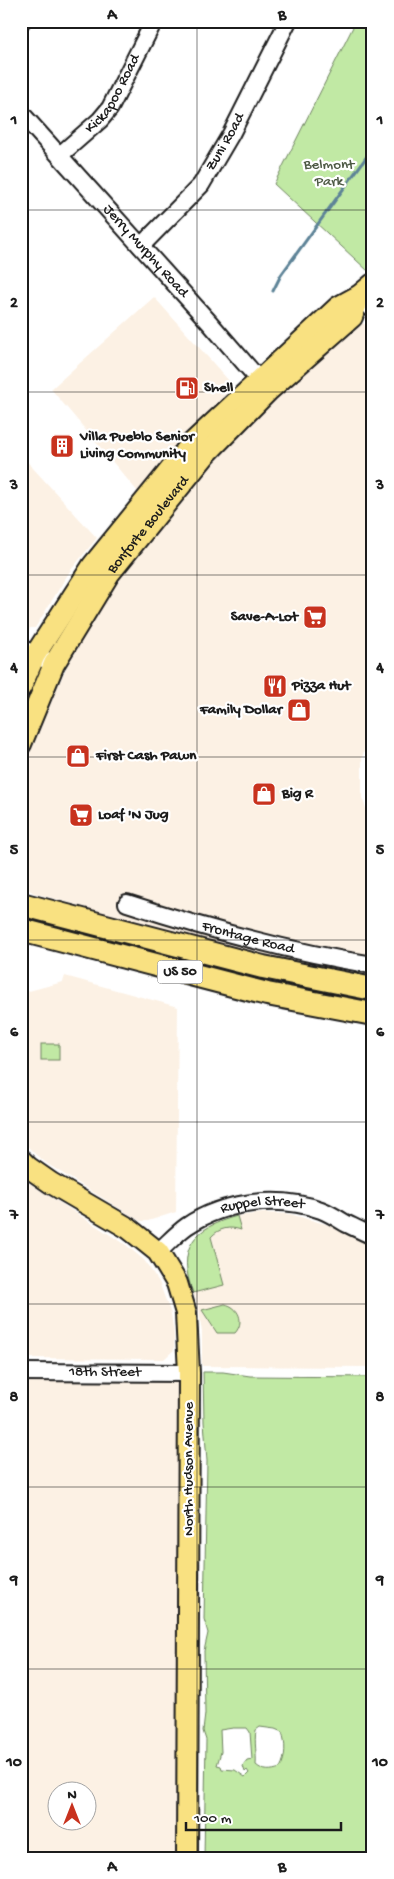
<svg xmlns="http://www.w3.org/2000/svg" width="394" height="1879" font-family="'Gochi Hand',sans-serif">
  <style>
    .built { fill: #fcf1e4; fill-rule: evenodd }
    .green { fill: #c1e9a4; stroke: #6e8260; fill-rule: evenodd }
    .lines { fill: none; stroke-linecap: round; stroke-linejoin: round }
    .stream { stroke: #5d8397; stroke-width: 3 }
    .minor-casing { stroke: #1c1c1c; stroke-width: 20 }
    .major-casing { stroke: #1c1c1c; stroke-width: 24 }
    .highway-casing { stroke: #1c1c1c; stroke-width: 26 }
    .minor { stroke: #fff; stroke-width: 16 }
    .major { stroke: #f9e181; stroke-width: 20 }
    .highway { stroke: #f9e181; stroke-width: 22 }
    .grid { fill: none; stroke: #1c1c1c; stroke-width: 1; stroke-opacity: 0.55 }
    .labels { text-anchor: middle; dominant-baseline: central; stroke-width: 4.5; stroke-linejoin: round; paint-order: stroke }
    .shield { fill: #fff; stroke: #606060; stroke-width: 1 }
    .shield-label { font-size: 14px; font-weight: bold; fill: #1c1c1c }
    .street-label { font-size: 15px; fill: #1c1c1c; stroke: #fff }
    .park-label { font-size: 15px; fill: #4e5a45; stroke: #fff }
    .poi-label { font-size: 15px; font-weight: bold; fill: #1c1c1c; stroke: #fff; text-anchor: start }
    .neatline { fill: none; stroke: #1c1c1c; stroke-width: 2 }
    .grid-label { font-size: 16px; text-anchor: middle; font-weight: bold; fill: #1c1c1c }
  </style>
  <rect width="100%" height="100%" fill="#fff"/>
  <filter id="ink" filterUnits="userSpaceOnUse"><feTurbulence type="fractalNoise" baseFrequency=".02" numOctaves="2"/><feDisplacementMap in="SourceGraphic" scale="10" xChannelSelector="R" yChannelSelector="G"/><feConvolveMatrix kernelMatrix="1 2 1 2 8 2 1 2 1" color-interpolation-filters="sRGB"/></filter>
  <g filter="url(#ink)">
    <g class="built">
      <polygon points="154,297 230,382 230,390 167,457 138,492 51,389"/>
      <polygon points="359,322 367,325 373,331 373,723 362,758 362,798 366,808 373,810 373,977 343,972 234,949 34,893 21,885 21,776 23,770 42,720 77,645 119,572 218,449"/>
      <polygon points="21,455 97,538 70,571 35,628 30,628 28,634 21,632"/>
      <polygon points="65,976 178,1007 176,1212 148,1221 140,1221 49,1165 36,1155 21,1140 21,993 63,982"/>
      <polygon points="21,1178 126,1245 144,1260 159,1282 171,1314 174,1334 174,1350 164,1359 21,1358"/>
      <polygon points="264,1213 290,1214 332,1226 373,1247 373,1367 202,1366 202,1333 199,1311 187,1274 187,1255 191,1245 204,1229 214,1223 237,1216"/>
      <path d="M21 1372 189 1373 187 1858H21ZM58 1792H88V1822H58Z"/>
    </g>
    <g class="green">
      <polygon points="356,21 373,21 373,267 368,271 274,184"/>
      <rect x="41" y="1044" width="18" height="16"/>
      <path d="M237 1216 241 1230C230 1226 219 1228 211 1237L224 1285 193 1293C176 1248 193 1228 237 1216Z"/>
      <path d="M225 1304C239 1307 245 1322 235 1333H217L202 1310Z"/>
      <path d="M203 1372H223L250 1376 373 1377V1858H204L206 1740 203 1731 205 1714 204 1651 208 1633 204 1619 207 1461 204 1422ZM260 1727 275 1729 282 1732C286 1744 286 1757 280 1768 271 1771 264 1772 256 1765 257 1754 254 1743 256 1730ZM233 1728H247L250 1732 252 1760 247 1761 243 1766 245 1772 247 1770 249 1773 245 1777 235 1770 222 1769 221 1766 217 1765 221 1752 220 1730Z"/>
    </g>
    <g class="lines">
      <polyline class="stream" points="273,291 281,275 373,148"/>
      <g class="minor-casing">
        <g id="minor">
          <polyline points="21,22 22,21"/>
          <path id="s1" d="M21 113 209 322 267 389"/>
          <path id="s2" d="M60 155 100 120 110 108 154 21"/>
          <path id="s3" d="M141 246 201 185 231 134 288 21"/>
          <polyline points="360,295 373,310"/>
          <polyline points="21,648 46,660"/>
          <path id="s4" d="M127 903C207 929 290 952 373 965"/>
          <path id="s5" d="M158 1252C168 1243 177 1233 187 1226 224 1201 279 1195 321 1210 329 1213 337 1218 345 1223 354 1227 363 1232 373 1236"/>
          <path id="s6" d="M21 1372 189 1373"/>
        </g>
      </g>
      <g class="major-casing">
        <g id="major">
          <polyline points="21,687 35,655 93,565 192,443 338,307 360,295 373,284"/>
          <path id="s7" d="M21 744 54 664 109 574 207 453 268 391 352 317 360 295"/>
          <polyline points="21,1160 28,1167 51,1183 128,1228 158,1252 177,1283 186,1313 189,1373 187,1858"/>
        </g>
      </g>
      <g class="highway-casing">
        <g id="highway">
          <polyline points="21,904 263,967 373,989"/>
          <polyline points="21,930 267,994 373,1014"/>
        </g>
      </g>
      <use href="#minor" class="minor"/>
      <use href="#major" class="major"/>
      <use href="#highway" class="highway"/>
    </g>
  </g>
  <path class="grid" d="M197 21V1858M21 210H373M21 392H373M21 575H373M21 757H373M21 940H373M21 1122H373M21 1304H373M21 1487H373M21 1669H373"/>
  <defs>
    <g id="fuel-square" transform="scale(1.25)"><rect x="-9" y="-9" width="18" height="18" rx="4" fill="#c8321e" stroke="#fff"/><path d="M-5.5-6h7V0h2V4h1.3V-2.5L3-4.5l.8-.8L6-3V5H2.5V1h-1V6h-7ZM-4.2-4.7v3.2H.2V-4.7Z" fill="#fff"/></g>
    <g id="building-square" transform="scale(1.25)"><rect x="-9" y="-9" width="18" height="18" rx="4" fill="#c8321e" stroke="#fff"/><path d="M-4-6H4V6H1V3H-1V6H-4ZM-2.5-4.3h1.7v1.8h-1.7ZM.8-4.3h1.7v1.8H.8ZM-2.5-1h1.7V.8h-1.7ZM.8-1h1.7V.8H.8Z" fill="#fff"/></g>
    <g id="supermarket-square" transform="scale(1.25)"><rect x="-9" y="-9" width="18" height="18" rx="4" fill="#c8321e" stroke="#fff"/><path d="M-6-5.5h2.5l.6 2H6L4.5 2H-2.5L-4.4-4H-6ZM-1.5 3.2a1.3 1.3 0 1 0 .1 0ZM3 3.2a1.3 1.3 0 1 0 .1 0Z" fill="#fff"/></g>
    <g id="restaurant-square" transform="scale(1.25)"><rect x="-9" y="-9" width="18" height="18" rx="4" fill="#c8321e" stroke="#fff"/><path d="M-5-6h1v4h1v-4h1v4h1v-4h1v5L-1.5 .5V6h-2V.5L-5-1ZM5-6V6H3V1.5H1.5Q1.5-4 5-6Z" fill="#fff"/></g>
    <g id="shop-square" transform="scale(1.25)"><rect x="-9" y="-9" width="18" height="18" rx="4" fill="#c8321e" stroke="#fff"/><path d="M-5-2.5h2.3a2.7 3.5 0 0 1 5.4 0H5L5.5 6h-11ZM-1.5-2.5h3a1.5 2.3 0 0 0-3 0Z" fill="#fff"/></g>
  </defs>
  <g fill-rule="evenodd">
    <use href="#fuel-square" x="187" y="388"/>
    <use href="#building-square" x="62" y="446"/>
    <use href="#supermarket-square" x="315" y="617"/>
    <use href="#restaurant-square" x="275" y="686"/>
    <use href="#shop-square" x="299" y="710"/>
    <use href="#shop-square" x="78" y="756"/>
    <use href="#shop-square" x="264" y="794"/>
    <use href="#supermarket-square" x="81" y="815"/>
  </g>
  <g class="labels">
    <rect class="shield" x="157.5" y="960.5" width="45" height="23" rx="4"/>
    <g class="shield-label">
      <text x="180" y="972">US 50</text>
    </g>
    <g class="street-label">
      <text stroke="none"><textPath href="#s2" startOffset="82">Kickapoo Road</textPath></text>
      <text stroke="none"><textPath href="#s3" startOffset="135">Zuni Road</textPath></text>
      <text stroke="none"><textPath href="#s1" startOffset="186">Jerry Murphy Road</textPath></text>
      <text stroke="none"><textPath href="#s7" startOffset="255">Bonforte Boulevard</textPath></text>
      <text stroke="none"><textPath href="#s4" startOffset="126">Frontage Road</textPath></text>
      <text stroke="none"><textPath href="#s5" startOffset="119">Ruppel Street</textPath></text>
      <text stroke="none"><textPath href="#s6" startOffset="84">18th Street</textPath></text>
      <text transform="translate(189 1469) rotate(-90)">North Hudson Avenue</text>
    </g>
    <g class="park-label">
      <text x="329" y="165">Belmont<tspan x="329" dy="17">Park</tspan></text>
    </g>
    <g class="poi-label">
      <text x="204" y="388">Shell</text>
      <text x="80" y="437">Villa Pueblo Senior<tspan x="80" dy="17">Living Community</tspan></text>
      <text x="298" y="617" text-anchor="end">Save-A-Lot</text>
      <text x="292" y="686">Pizza Hut</text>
      <text x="282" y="710" text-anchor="end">Family Dollar</text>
      <text x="96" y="756">First Cash Pawn</text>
      <text x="282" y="794">Big R</text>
      <text x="98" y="815">Loaf 'N Jug</text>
    </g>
  </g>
  <rect width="394" height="1879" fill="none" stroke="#fff" stroke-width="55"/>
  <g transform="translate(72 1806)"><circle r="24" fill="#ffffff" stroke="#a4a4a4"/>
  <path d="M0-4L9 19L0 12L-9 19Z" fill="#c8321e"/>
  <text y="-8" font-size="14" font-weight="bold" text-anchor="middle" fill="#1c1c1c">N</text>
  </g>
  <path d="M186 1822v8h155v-8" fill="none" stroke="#1c1c1c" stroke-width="2.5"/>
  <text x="194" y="1822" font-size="15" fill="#1c1c1c" stroke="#ffffff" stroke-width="4" paint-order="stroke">100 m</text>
  <rect x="28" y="28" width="338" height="1824" class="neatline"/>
  <g class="grid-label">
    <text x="112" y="19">A</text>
    <text x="282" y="19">B</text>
    <text x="14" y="124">1</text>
    <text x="380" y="124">1</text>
    <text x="14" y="307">2</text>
    <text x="380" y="307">2</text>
    <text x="14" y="489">3</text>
    <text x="380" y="489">3</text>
    <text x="14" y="672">4</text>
    <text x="380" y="672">4</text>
    <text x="14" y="854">5</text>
    <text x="380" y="854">5</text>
    <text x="14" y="1036">6</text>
    <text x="380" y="1036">6</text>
    <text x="14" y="1219">7</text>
    <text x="380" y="1219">7</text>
    <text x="14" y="1401">8</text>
    <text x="380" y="1401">8</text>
    <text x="14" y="1584">9</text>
    <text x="380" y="1584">9</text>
    <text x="14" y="1766">10</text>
    <text x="380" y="1766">10</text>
    <text x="112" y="1871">A</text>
    <text x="282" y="1871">B</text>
  </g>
</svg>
